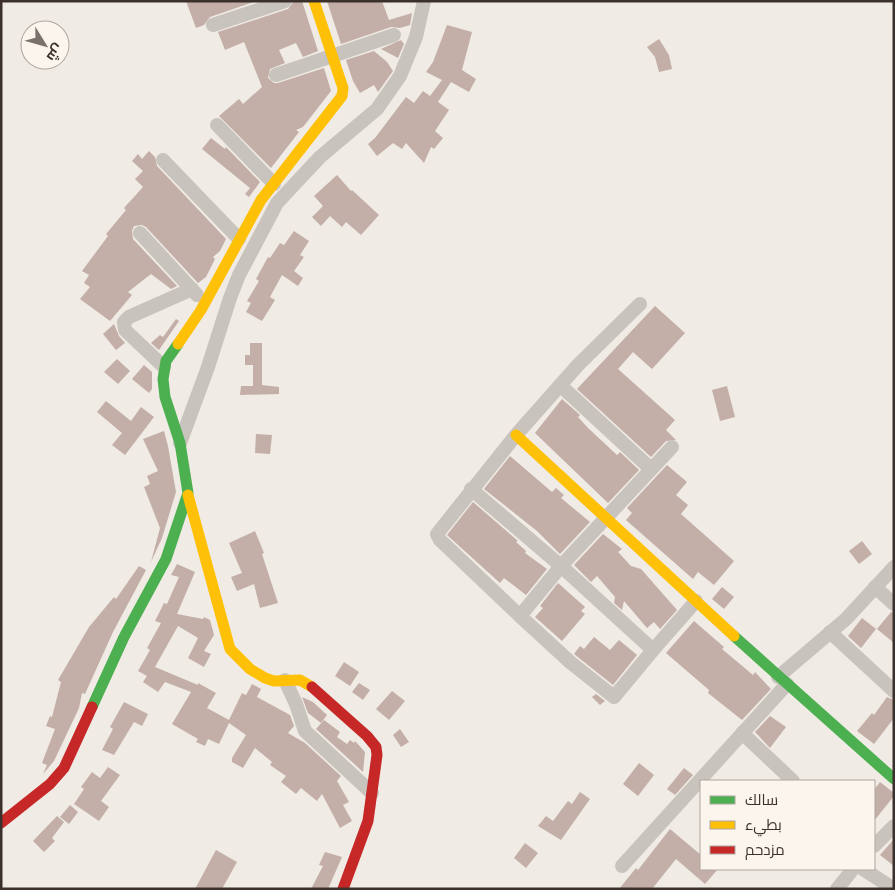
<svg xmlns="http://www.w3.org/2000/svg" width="895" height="890" font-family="'Source Sans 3',Cairo,sans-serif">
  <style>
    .building { fill: #c3afa7 }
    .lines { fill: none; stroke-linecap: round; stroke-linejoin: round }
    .street { stroke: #c9c3be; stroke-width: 14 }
    .fast { stroke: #4caf50; stroke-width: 11 }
    .slow { stroke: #ffc107; stroke-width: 11 }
    .jam { stroke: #c62828; stroke-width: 11 }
  </style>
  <rect width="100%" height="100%" fill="#f0ebe5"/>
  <g class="building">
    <polygon points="186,1 257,1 210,17 204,25 196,28"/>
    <polygon points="294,1 302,1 318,51 303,57 296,43 279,50 285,63 270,69 268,78 274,83 278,83 324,68 331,91 303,127 296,130 299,132 271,168 219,116 239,99 243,104 262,87 244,42 225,50 218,32 288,9"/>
    <polygon points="327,1 382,1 389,20 412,13 410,25 400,28 391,27 341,44"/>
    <polygon points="447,25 472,32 462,70 476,79 469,92 451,82 438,102 449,110 435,131 443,138 434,149 431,147 424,163 406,143 402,149 393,143 377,156 368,144 375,138 406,97 414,103 423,91 430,96 442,80 426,72 433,62"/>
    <polygon points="659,39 669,55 672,69 659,72 655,57 647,47"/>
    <polygon points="401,40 404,44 398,58 381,49"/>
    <polygon points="374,51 387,62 393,71 378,92 374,85 360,93 353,81 346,60"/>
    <polygon points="211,138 225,149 226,147 260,182 249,197 245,194 250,188 202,149"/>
    <polygon points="149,151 155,157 157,166 226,239 220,251 213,257 215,259 206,277 198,283 146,227 142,225 134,226 132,231 133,239 177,286 171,289 151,274 128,292 132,295 110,321 80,299 90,287 84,283 89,275 82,271 108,236 106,234 126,210 124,208 143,187 135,179 143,171 132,161 138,154 142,159"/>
    <polygon points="337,175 351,191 352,190 379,215 361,235 346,222 342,227 330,216 321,226 312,217 323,206 314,196"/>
    <polygon points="294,231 309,241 300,255 304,257 294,271 303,278 298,286 282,275 270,297 275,300 262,321 246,312 251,303 247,301 259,281 256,279 268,257 270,258 280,243 284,245"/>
    <polygon points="655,306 685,333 652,369 633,352 618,369 675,420 666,430 676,440 666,441 651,457 577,389"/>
    <polygon points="176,319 179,321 159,350 151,343 160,335 163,337"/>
    <polygon points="114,324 119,336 125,343 116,350 103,334"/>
    <polygon points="250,343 262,343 262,385 279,387 279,394 240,395 241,386 253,386 253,365 245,365 245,355 250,355"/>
    <polygon points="117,359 130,371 118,384 104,372"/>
    <polygon points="144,365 152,372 152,389 149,393 132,379"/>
    <polygon points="727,386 735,417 720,421 712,390"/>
    <polygon points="562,399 580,415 578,417 588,428 617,455 620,452 639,470 608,503 535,433"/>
    <polygon points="106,401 131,421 141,407 154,417 125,455 112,445 122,433 97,412"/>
    <polygon points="164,431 168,446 176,492 162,538 151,562 160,528 144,487 150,484 147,476 158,471 143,439"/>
    <polygon points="256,434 272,435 270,454 255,453"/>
    <polygon points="510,456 552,492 556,488 564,495 561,498 590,522 560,554 537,531 484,489"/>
    <polygon points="667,465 687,482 676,495 688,505 681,514 734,561 714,585 698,572 693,579 626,520 632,513 627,508"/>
    <polygon points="473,502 518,541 516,542 526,551 525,553 547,569 526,595 504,578 500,583 447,535"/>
    <polygon points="255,531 264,553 262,554 278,603 260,608 254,584 237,591 231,577 242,573 229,543"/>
    <polygon points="603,534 622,549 618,552 631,566 641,569 677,610 660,629 654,622 647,628 624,601 622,610 614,603 615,597 597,576 591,582 574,565"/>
    <polygon points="862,541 872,554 859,564 849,551"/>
    <polygon points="177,564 195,572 177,614 203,619 204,617 210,620 214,635 204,651 211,654 204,667 188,658 198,638 178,626 155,667 198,685 198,683 216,693 207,708 229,720 242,693 246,695 252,684 261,689 257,697 290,715 294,726 288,733 305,743 341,776 337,781 349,802 343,805 352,821 340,828 322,794 317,801 301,788 296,794 281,782 286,776 270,765 272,762 255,748 243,768 232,762 232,758 246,735 229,723 219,744 208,739 205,746 196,742 198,739 172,724 191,692 165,682 158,692 143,682 147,676 138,671 150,650 147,648 161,623 155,621 164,603 167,604 179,577 171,575"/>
    <polygon points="139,566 146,570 113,632 85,694 82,693 79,708 54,761 43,774 47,765 42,763 55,729 46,726 50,716 52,717 61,682 58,680 89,627 114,597 116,599"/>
    <polygon points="558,583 585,607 581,611 585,614 562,641 535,617 543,608 540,606"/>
    <polygon points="722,587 734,597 724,609 712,599"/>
    <polygon points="891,612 894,613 894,643 877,629"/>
    <polygon points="862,618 876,629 861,648 848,636"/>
    <polygon points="694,621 724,647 722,649 753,675 755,672 771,689 742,720 708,693 709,690 666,653"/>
    <polygon points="594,637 610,650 619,640 637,655 613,685 574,654 580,646 584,649"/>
    <polygon points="344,662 359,672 350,686 335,676"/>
    <polygon points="359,683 370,690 363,700 352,692"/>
    <polygon points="392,691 405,701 389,720 376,709"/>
    <polygon points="596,694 605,701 600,705 592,697"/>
    <polygon points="302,697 313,702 327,715 321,723 308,713"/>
    <polygon points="887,697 894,700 894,718 874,744 857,731 872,713 874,715"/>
    <polygon points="124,702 148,714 142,726 134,722 114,755 102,750 113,729 110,727"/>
    <polygon points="770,716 786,727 770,748 755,732"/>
    <polygon points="324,720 340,732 337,737 347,744 350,740 354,743 355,741 365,752 363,772 316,729"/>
    <polygon points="400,729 409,742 401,747 393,735"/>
    <polygon points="639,763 654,775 638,796 623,784"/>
    <polygon points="108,767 120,775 101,801 109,807 99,821 74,804 84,789 81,787 92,772 100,778"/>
    <polygon points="684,768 693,775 675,795 667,789"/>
    <polygon points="880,782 894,793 894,796 874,821 874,790"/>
    <polygon points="580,792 590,799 561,840 538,826 546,816 553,821 568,801 572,804"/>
    <polygon points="70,805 78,812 69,824 60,817"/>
    <polygon points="57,816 64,822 52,838 55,841 44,852 33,841"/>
    <polygon points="670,829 701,855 701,869 718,869 705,884 676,859 652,889 619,889 636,868 638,870"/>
    <polygon points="894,839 894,866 880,855"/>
    <polygon points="525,843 538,853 526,868 514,858"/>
    <polygon points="216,850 237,862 222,889 195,889"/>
    <polygon points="325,852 342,857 328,889 311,889 323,866 319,865"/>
  </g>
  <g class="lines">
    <g class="street">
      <polyline points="213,25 285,1"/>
      <polyline points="276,75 394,35"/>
      <polyline points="217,125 274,184"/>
      <polyline points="163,160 239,239"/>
      <polyline points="140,233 197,295"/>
      <polyline points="164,367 125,330 124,322 129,317 192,289"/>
      <polyline points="560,385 651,469"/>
      <polyline points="180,443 208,367 230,298 239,275 277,203 320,157 377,109 400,76 416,37 424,1"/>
      <polyline points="672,447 561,566 653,650 696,601"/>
      <polyline points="471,489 561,566 520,616 570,662 614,697 653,650"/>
      <polyline points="875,587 894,604"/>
      <polyline points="520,616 440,540 437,534 516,435 578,365 640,304"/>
      <polyline points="830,632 894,691"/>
      <polyline points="778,677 846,619 894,567"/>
      <polyline points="285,680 296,704 305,731 372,793"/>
      <polyline points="742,733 793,781"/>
      <polyline points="874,846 894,826"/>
      <polyline points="622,866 787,684"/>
      <polyline points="863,869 894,889"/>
      <polyline points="837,889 853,869"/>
    </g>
    <g class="fast">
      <polyline points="734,636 894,779"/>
      <polyline points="92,707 124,637 166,559 188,493 180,443 165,397 163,379 166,361 178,344"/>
    </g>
    <g class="slow">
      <polyline points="178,344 201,310 261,200 342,96 343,88 314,1"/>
      <polyline points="516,435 734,636"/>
      <polyline points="188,495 230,649 250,669 265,678 274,681 300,680 312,687"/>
    </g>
    <g class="jam">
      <polyline points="312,687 367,736 376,747 377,755 368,821 343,889"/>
      <polyline points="1,823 50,784 64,768 92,707"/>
    </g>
  </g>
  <rect width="895" height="890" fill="none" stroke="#3b302b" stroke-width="5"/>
  <rect x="700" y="780" width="175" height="90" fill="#fbf5ee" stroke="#aea6a0"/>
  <rect x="710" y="796" width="25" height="8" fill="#4caf50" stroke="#aea6a0"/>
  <text x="745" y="805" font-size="15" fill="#3b302b">سالك</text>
  <rect x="710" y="821" width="25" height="8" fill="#ffc107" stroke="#aea6a0"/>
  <text x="745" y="830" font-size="15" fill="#3b302b">بطيء</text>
  <rect x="710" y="846" width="25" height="8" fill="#c62828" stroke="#aea6a0"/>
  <text x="745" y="855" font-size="15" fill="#3b302b">مزدحم</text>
  <g transform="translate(45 45) rotate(127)"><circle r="24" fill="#fbf5ee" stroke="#aea6a0"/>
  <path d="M0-4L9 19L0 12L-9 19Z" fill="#7a716c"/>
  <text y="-8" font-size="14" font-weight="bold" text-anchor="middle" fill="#3b302b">ش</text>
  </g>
</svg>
